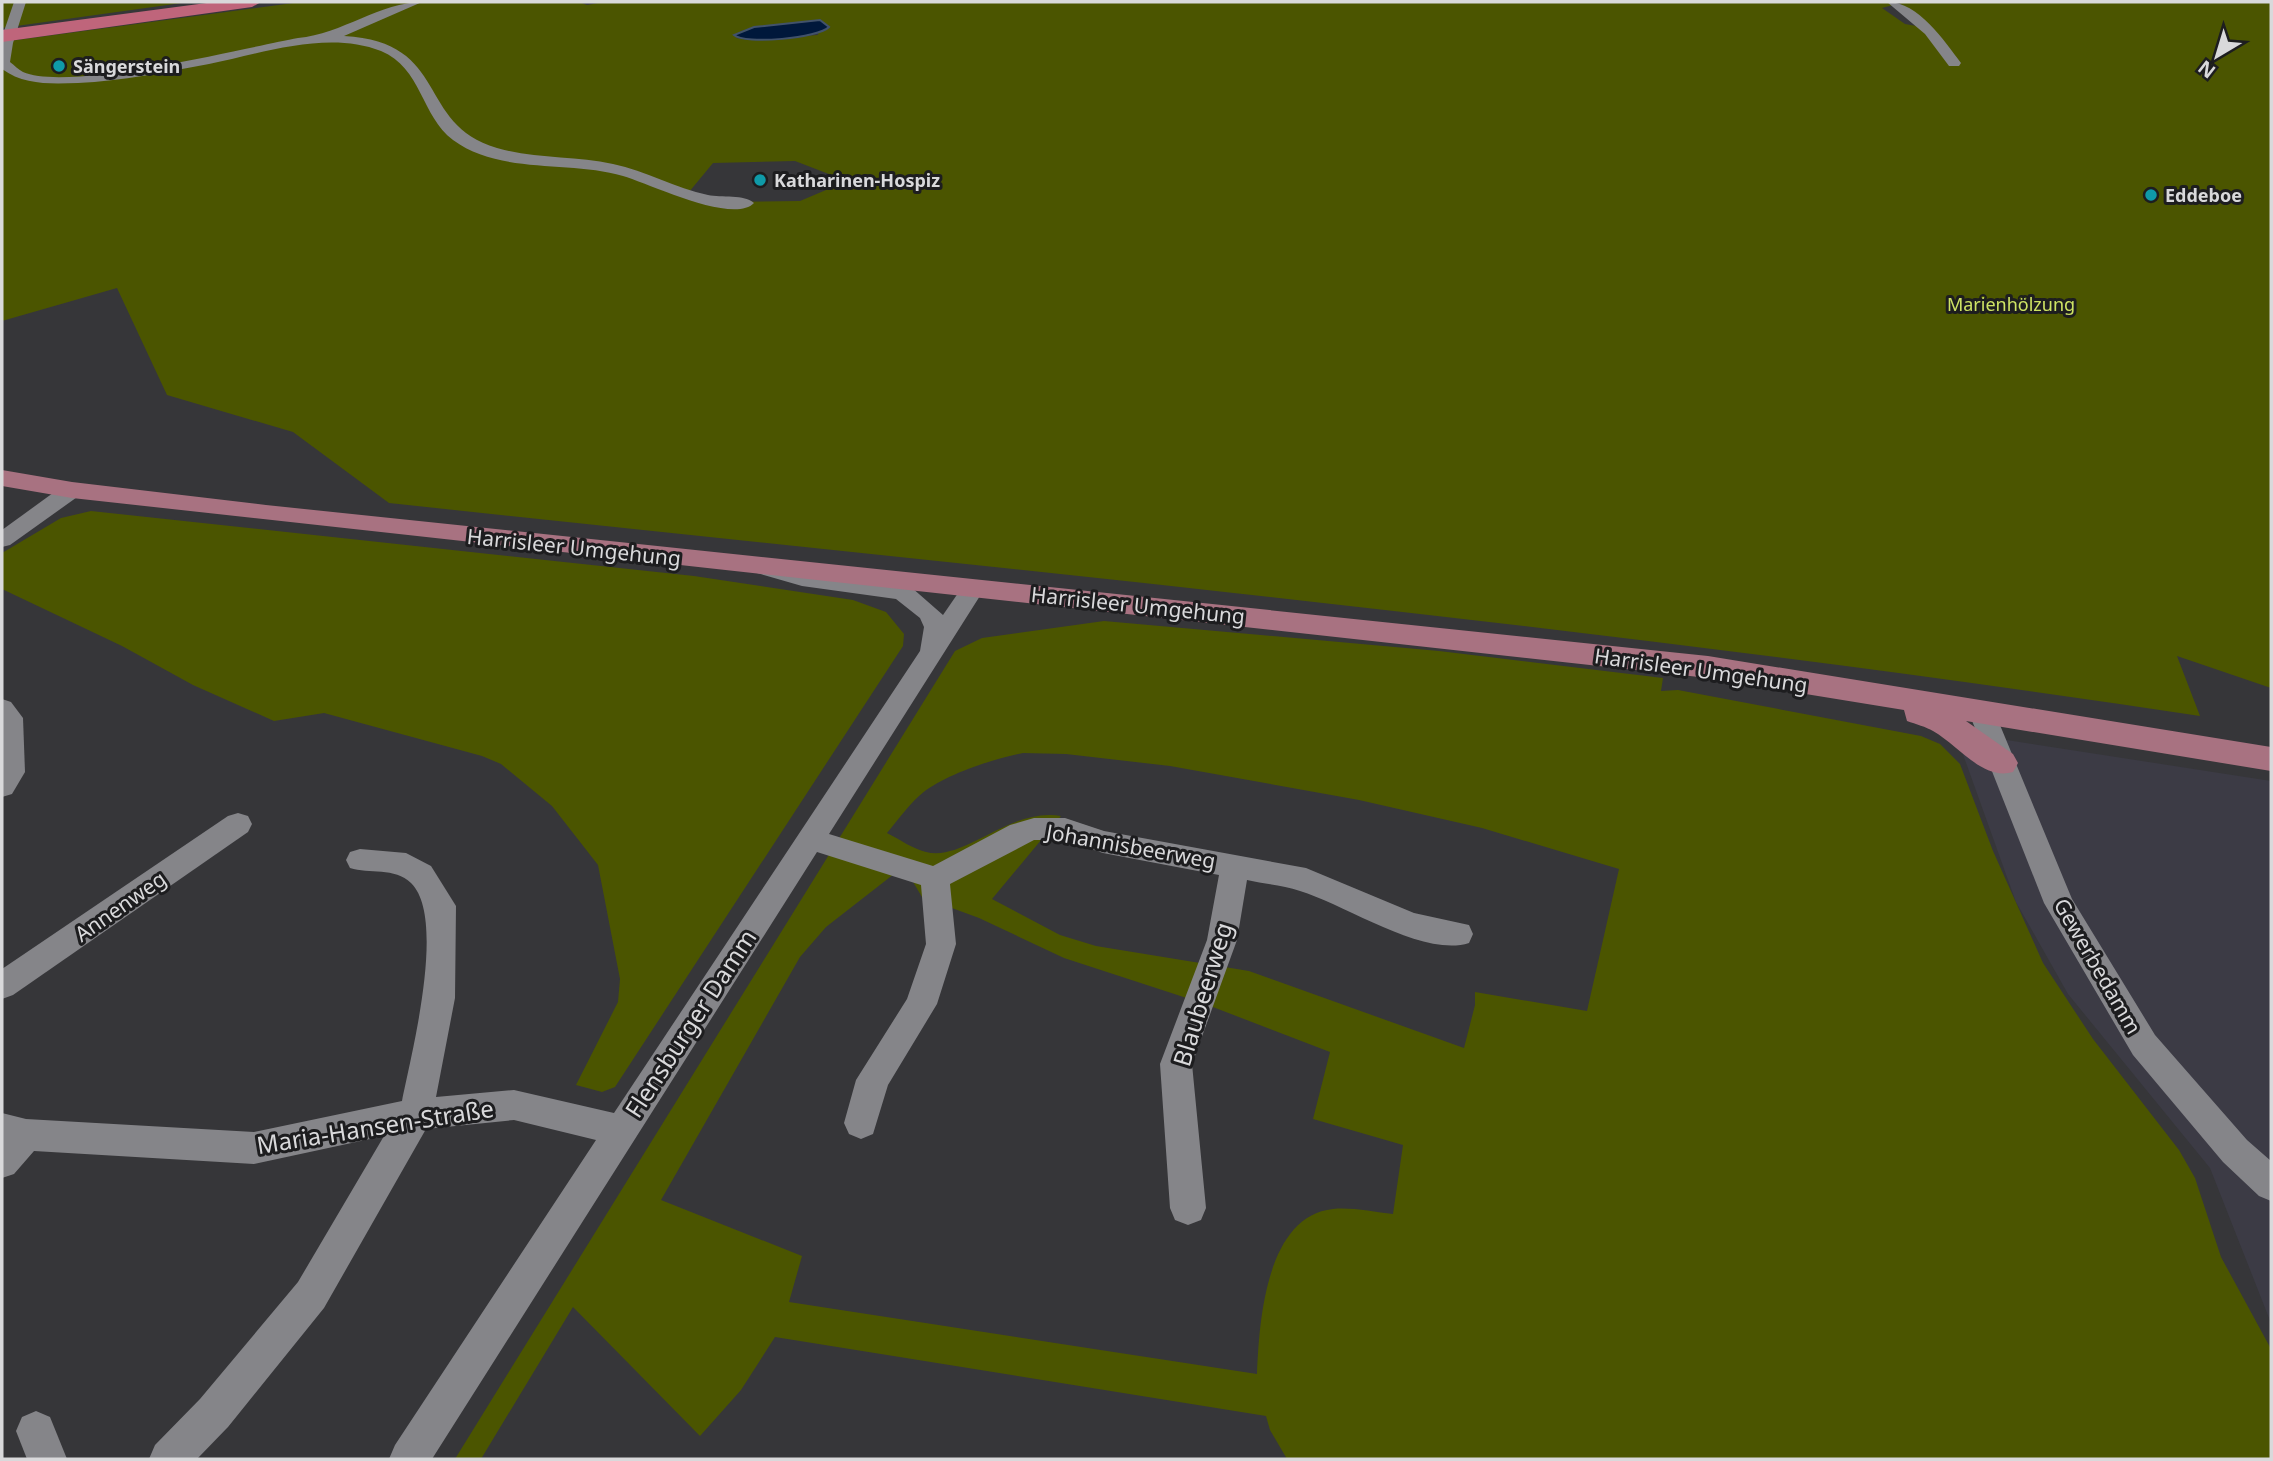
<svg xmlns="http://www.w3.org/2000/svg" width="2273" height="1461" font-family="'Noto Sans',sans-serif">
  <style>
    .built { fill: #3c3b45 }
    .green { fill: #4b5500; fill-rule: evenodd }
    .water { fill: #00183b; stroke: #41526b; stroke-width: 2 }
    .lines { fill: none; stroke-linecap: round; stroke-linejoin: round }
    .minor { fill: #858589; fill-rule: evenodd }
    .major { fill: #a87281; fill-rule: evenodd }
    .highway { fill: #bf657b; fill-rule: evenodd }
    .culture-dot { fill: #0f9aa8; stroke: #1d1d1f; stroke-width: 2.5 }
    .labels { text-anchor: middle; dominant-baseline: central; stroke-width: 6; stroke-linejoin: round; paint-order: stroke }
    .far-poi-label { font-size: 18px; font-weight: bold; fill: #d9d9db; stroke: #1d1d1f; text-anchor: start }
    .far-park-label { font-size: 18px; fill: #cee364; stroke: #1d1d1f }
    .street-label { font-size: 21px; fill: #d9d9db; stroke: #1d1d1f }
    .near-street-label { font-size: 24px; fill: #d9d9db; stroke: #1d1d1f }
  </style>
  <rect width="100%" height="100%" fill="#363639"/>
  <polygon class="built" points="1955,732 2271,781 2271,1323 2210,1168 2068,994 2016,902"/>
  <g class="green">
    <polygon points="2,2 189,2 2,28"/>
    <path d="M301 2H579L587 5 604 2H1889L1893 5 1882 8 1905 24 1933 29 1898 2H2271V688L2177 656 2200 716C1598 625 993 568 389 503L293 432 167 395 117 288 2 321V42ZM820 20 818 35 749 40 736 38 741 31ZM795 161 834 176 826 190 800 201 717 202 689 192 713 163Z"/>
    <polygon points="91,511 694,576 853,600 886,612 904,634 903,646 615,1087 602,1092 576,1085 618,1002 620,979 598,865 552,806 501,764 482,756 324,713 274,721 193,685 122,646 2,589 2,553 61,518"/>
    <path d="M1104 621 1439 651 1663 678 1661 691 1678 690 1921 736 1940 744 1960 764 1993 851 2043 963 2093 1039 2179 1150 2195 1178 2221 1257 2271 1349V1459H1287L1270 1430 1266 1416 775 1337 741 1390 700 1436 573 1307 481 1459H455L955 651 982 638ZM1023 753 1066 754 1170 766 1359 800 1482 828 1619 869 1587 1011 1475 992V1005L1464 1048 1249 971 1096 946 1060 935 992 899 1061 816C1009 807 965 862 926 852 913 849 899 839 887 833 897 821 907 807 919 796 942 775 993 759 1023 753ZM894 874 913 882 922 897 979 918 1064 958 1205 1004 1330 1052 1313 1119 1403 1145 1393 1214C1374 1212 1351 1207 1333 1209 1265 1216 1259 1325 1257 1374L789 1302 802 1256 661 1200 800 957 826 927Z"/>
  </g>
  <path class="water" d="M820 20 829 27C819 38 745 45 734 35L754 27Z"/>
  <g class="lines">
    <g class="minor">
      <path d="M14 2H26L13 43 10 62C14 65 19 70 23 72 68 92 244 48 298 38 342 34 381 2 422 2L344 36C451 42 415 124 497 148 534 159 575 156 613 164 646 171 675 188 708 195 721 198 745 194 754 203 733 225 648 183 623 176 570 160 500 175 453 140 421 116 422 68 381 51 328 30 262 53 209 64 166 72 122 81 78 83 50 84 24 85 2 69V37Z"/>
      <path d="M1887 2C1917 1 1944 40 1961 63L1959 66H1949L1925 34Z"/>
      <polygon points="72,484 80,485 83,490 80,495 10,545 2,547 2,530 64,485"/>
      <path d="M765 561 803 572 911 587 943 615 965 583H981L985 588 829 834 933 866 1010 825 1034 818H1065L1104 831 1306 868 1414 913 1469 925 1473 934 1469 943C1424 958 1344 904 1300 891 1283 885 1264 884 1247 880L1237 940 1192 1064 1206 1208 1201 1220 1188 1225 1175 1220 1170 1208 1160 1064 1207 940 1219 875 1103 853 1064 840H1034L950 884 956 944 937 1004 888 1085 873 1134 861 1139 849 1134 844 1123 856 1080 907 999 926 944 921 885 817 852 432 1459H389L395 1445 596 1140 514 1120 426 1129 324 1308 228 1427 197 1459H149L155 1445 200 1399 298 1282 384 1136 254 1164 34 1151 14 1174 2 1178V1113L26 1119 254 1132 402 1101C411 1055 447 918 411 883 395 867 369 874 350 868L346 860 350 852 360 849 406 853 431 866 456 906 455 998 436 1097 514 1090 614 1113 920 651 924 627 920 618 896 599 802 586 757 573 753 568 757 563Z"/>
      <polygon points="2,699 11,702 23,718 25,772 12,794 2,797"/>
      <polygon points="1982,704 1991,706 1995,713 2072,899 2155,1035 2247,1140 2271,1161 2271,1201 2259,1196 2223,1162 2133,1055 2044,903 1969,713 1973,706"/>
      <polygon points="238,813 248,816 252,824 248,832 13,995 2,999 2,969 228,816"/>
      <polygon points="36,1411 50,1417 67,1459 27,1459 16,1431 22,1417"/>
    </g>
    <path class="major" d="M2 470 72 482 266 505 1708 656 2271 747V771L1966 721 2013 754 2018 763 2013 772C1983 781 1958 745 1933 731 1926 727 1916 724 1907 721L1904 710 1708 678 72 498 2 486Z"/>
    <polygon class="highway" points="214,2 261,2 252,7 2,42 2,30"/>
  </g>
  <g class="culture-dot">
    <circle cx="59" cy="66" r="7"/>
    <circle cx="760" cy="180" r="7"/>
    <circle cx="2151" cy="195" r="7"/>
  </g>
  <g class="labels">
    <g class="far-poi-label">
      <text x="73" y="66">Sängerstein</text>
      <text x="774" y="180">Katharinen-Hospiz</text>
      <text x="2165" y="195">Eddeboe</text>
    </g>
    <g class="far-park-label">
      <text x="2011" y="304">Marienhölzung</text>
    </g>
    <g class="street-label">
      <text transform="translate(574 547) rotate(6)">Harrisleer Umgehung</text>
      <text transform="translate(1138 605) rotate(6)">Harrisleer Umgehung</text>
      <text transform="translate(1701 670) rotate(8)">Harrisleer Umgehung</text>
      <text transform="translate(1131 846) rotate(10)">Johannisbeerweg</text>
      <text transform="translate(120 906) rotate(-35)">Annenweg</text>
      <text transform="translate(2098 966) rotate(60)">Gewerbedamm</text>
    </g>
    <g class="near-street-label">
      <text transform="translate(1202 994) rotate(-73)">Blaubeerweg</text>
      <text transform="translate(690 1023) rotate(-57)">Flensburger Damm</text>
      <text transform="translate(375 1126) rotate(-9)">Maria-Hansen-Straße</text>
    </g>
  </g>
  <rect width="2273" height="1461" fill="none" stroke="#d9d9db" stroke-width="7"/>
  <g transform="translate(2217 56) rotate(218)" stroke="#1d1d1f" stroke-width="5" paint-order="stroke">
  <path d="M0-5L12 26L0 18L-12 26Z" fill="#d9d9db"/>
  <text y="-10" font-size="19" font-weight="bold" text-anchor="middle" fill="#d9d9db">N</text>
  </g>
</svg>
